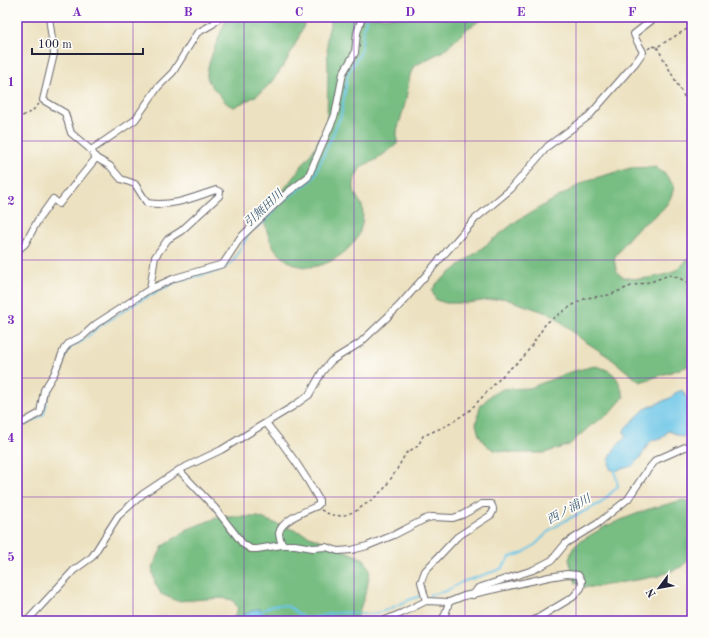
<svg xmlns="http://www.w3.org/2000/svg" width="709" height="638" font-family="'Old Standard TT','Noto Serif JP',serif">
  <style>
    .forest { fill: #78be83; stroke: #4d705f }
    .water { fill: #69c4e7; stroke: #467391 }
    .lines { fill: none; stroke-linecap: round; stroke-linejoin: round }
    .stream { stroke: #69c4e7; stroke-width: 2 }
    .street-casing { stroke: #69656a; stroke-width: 8 }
    .path { stroke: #69656a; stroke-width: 1.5; stroke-dasharray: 3 3; stroke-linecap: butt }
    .street { stroke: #fff; stroke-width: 6 }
    .grid { fill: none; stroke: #7b2cbf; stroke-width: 1; stroke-opacity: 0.55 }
    .labels { text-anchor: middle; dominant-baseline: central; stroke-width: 3.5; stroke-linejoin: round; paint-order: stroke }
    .water-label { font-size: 12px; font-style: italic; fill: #3b5b77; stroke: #fdfcf7 }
    .neatline { fill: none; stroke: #7b2cbf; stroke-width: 1.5 }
    .grid-label { font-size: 13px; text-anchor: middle; font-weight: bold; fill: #7b2cbf }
  </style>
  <rect width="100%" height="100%" fill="#fdfcf7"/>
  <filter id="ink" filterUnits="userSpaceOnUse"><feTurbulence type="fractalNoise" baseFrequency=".025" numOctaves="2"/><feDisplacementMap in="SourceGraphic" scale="8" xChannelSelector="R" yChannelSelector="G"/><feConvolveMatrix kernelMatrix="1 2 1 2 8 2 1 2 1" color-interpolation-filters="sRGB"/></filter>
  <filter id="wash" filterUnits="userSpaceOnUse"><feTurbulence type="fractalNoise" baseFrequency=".012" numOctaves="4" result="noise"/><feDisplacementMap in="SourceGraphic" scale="16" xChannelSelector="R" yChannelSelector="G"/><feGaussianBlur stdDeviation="0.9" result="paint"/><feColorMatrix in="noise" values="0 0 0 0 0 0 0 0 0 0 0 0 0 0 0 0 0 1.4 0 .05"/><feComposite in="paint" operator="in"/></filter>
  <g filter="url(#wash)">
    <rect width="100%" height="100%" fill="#ece1c0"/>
    <g class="forest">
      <path d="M227 17H307C298 41 282 75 261 92 254 98 243 102 234 107 226 105 223 99 218 93 214 89 207 82 207 75 206 65 223 28 227 17Z"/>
      <path d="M332 17H486L468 28 445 50 414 66 410 75 406 100 397 131V144C391 149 384 154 377 159 370 164 362 163 358 172 354 178 352 188 356 195 357 199 361 202 362 206 364 214 362 228 358 236 345 258 312 277 288 261 285 258 281 256 278 253 270 243 267 232 264 220L285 188 313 151 327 124 328 70 327 37Z"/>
      <path d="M655 167 666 175 674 186C670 212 649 217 633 233 626 240 620 250 614 258 615 263 615 269 618 273 627 284 665 277 676 270 682 266 687 260 692 255V365L640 382 609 357 580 338 553 315 503 298 467 303H446L436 300 432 291 437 283 518 220 588 180 631 168Z"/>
      <path d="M595 366C616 371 618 378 624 397L610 413 590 426 569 445 544 453H515L494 450 486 445 479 435 476 424 480 406 491 395 503 389 530 388 570 372Z"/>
      <polygon points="683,500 692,501 692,557 681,567 659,576 595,587 584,587 576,583 569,560 573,548 579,542 606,526 646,510"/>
      <polygon points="219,517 258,517 305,534 364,559 370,570 367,588 356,621 232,621 238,609 233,600 222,598 177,601 161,594 155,583 152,568 163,546 188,529"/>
    </g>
    <g class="water">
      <path d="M682 390 692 406V429L683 437C677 436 674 432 668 431L661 439H654L648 444 641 457 632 466 615 471 610 469C607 459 612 451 619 444 622 440 624 440 626 436L624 432 625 428 645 409 670 398 675 393Z"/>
      <polygon points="256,609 260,609 265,621 233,621 251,611"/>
    </g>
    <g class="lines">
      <g class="stream">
        <path d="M253 229C264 226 268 216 276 208 287 196 303 189 314 177L341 116 348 73 361 52 363 30 367 17"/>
        <path d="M17 430C25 423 36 421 44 414L47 397 61 371 65 356 72 346 84 340 97 328 139 301 178 281 222 270 233 261 250 232"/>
        <polyline points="429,595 446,591 462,582 498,570 502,568 510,557 523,553 536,544 550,530 568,519 581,513 601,503 618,486 615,471 617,469"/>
        <path d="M261 613C268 605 279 603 289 607 295 610 300 617 308 618 316 618 326 614 335 613 349 611 363 616 377 613 392 610 405 600 420 596"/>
      </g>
    </g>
  </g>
  <g filter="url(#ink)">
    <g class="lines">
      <g class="street-casing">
        <g id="street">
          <polyline points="49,17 54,54 43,100 65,113 71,133 91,150 135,120 158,87 173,72 197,33 213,24 220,17"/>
          <path d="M91 150 96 158 110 166 121 179 135 184 147 203C173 207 192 198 216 190L220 192 219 196 181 231 168 239 155 257 150 289"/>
          <polyline points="17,251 25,244 38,220 53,199 59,204 96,158"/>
          <polyline points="24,422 40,413 44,390 54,374 64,349 69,343 83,336 96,324 150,289 175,278 223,264 240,238 287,193 308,177 335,115 343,73 355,53 357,33 362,17"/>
          <path d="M266 423C286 447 304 472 319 500V504L317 506C306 511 281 520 279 533 279 537 281 541 282 545"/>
          <path d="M179 470 215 508 243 544 251 549H257L282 545H295L313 548 326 547 338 551 352 550 367 546 394 535 425 519 432 517 453 518 462 515 482 504H491C494 508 494 511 491 515L457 537 425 571 421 582 426 601"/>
          <polyline points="473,595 478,588 533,570 552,560 566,543 597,524 628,499 646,472 656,460 692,444"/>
          <path d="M27 621 74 570 92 557 118 516 143 494 179 470 221 450 292 407 309 395 322 372 331 361 360 343 399 306 475 219 511 189 548 146 589 116 636 62 643 52C640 46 636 41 634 34L656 17"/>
          <polyline points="383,621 402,613 426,601 449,602 464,596 549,577 567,574 578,575 582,581 581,588 573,597 533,621"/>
          <polyline points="441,621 445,615 449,602"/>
        </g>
      </g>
      <g class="path">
        <polyline points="657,47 686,100 692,98"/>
        <polyline points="648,49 652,46 657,47 692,26"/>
        <polyline points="17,119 32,111 39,104"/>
        <polyline points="321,510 331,515 342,516 356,511 374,498 384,489 396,471 406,453 418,446 423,436 448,425 469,411 507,371 523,358 540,333 546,323 573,305 586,298 609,295 631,286 653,281 669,275 678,277 692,286"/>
      </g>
      <use href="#street" class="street"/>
    </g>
  </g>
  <path class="grid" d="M133 17V621M244 17V621M354 17V621M465 17V621M576 17V621M17 141H692M17 260H692M17 378H692M17 497H692"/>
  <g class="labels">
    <g class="water-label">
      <text transform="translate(264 209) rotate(-43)">引無田川</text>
      <text transform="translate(569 510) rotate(-29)">西ノ浦川</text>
    </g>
  </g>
  <rect width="709" height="638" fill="none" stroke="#fdfcf7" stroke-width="44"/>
  <g transform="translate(659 588) rotate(238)" stroke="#fdfcf7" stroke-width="3" paint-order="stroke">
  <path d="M0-3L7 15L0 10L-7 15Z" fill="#22223b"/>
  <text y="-6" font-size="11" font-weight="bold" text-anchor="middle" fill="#22223b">N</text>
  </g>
  <path d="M32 48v6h111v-6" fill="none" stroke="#22223b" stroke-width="2"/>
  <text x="38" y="48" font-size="12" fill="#22223b" stroke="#fdfcf7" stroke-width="3" paint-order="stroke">100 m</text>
  <rect x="22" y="22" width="665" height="594" class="neatline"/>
  <g class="grid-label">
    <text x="77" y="16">A</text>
    <text x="188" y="16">B</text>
    <text x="299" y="16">C</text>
    <text x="410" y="16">D</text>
    <text x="521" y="16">E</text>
    <text x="632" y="16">F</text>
    <text x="11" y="86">1</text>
    <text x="11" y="205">2</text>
    <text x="11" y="324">3</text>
    <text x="11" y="442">4</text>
    <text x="11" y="561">5</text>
  </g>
</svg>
